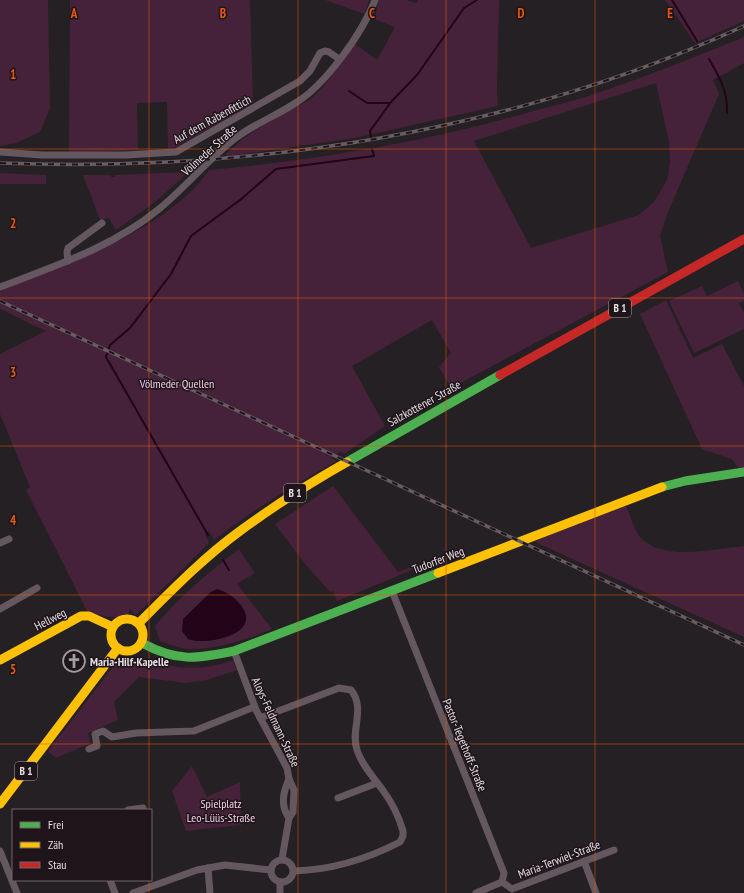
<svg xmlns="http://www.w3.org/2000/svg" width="744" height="893" font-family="'PT Sans Narrow',sans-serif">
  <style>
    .green { fill: #452239; fill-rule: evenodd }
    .water { fill: #220317 }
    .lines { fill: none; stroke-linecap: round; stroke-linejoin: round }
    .stream { stroke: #220317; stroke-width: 2 }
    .street { stroke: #65575f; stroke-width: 7 }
    .fast { stroke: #4caf50; stroke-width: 9 }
    .slow { stroke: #ffc107; stroke-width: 9 }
    .jam { stroke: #c62828; stroke-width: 9 }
    .rail-casing { stroke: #665c62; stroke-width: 3.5 }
    .rail { stroke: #1e141a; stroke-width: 2; stroke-dasharray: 6; stroke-linecap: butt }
    .grid { fill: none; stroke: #e8590c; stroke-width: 1; stroke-opacity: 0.55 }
    .labels { text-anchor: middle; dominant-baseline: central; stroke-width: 3; stroke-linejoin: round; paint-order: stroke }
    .shield { fill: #1e141a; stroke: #aba2a7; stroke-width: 1 }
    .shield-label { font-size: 11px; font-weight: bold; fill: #e7dfe4 }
    .street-label { font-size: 12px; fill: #e7dfe4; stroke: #1e141a }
    .park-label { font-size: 12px; fill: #f5cfe5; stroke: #1e141a }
    .poi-label { font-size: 12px; font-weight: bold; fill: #e7dfe4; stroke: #1e141a; text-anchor: start }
    .grid-label { font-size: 13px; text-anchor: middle; font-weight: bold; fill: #e8590c; stroke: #1e141a; stroke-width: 3; stroke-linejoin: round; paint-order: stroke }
  </style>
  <rect width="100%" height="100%" fill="#252023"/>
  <g class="green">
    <polygon points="0,0 48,0 50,108 40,132 16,143 0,146"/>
    <polygon points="70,0 250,0 253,104 174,148 168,148 167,102 137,103 138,150 69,153"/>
    <polygon points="325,0 369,0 365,14"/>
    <polygon points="379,0 406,0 417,3 418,0 499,0 497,90 498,106 355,138 229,156 225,155 243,139 263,125 311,99 323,87 355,44 377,60 395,27 374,19"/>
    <polygon points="665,0 744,0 744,21 695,43"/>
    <path d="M744 37V63L713 80 719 94 668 212 660 236 668 272 451 388 439 367 451 353 432 320 352 366 385 426 344 454 340 452 331 458 337 461C293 485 253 510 214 540L209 531 205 534 209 543 136 615 129 608V617H112L88 613 26 490 30 487 0 414V354L46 331 0 309V291C68 262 166 232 209 170 318 160 426 142 530 112 552 106 573 101 594 94 645 77 695 57 744 37ZM656 83 669 142 670 163 667 180 654 202 639 215 531 248 474 141Z"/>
    <polygon points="189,172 155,202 116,230 109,218 100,220 83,175 111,175 111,177 115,177 115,175"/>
    <polygon points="0,173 46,175 46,184 0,184"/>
    <polygon points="738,281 744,294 744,301 739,303 744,313 744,329 694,353 669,301 702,286 707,296"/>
    <polygon points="666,300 693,358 722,344 744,386 744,468 739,469 732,459 702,449 640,314"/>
    <polygon points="333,486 398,572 416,565 417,568 337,601 333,591 330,592 306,565 275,524"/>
    <path d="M626 506C630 515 634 529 640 537 662 562 714 549 744 546V637L535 542 545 536Z"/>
    <path d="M239 549 255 573 237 584 272 629C247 640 214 650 187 649 178 648 168 644 160 641L155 626C179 597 209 572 239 549ZM211 592 235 633C222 639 202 644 188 639L183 619Z"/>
    <path d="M137 658C173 668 197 673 233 660L237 670 207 680 185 683 139 677 114 702 118 720 88 733 91 743 56 758 48 751 115 664Z"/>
    <polygon points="192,766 207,797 240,782 241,825 186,831 172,791"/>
  </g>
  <path class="water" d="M217 589C231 592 256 613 242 628 231 639 203 644 188 639L182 631 183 619 211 592Z"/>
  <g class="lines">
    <g class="stream">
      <polyline points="672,0 697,41"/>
      <path d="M709 59C719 76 728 92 727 113"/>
      <polyline points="349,91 367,103 390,103"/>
      <polyline points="371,137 370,131 391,102 417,75 464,8 477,0"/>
      <polyline points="208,535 106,357 110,345 130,328 171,274 191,236 240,200 276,169 374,156 372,149"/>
      <polyline points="223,560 229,570"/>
    </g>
    <g class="street">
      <polyline points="0,152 42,155 125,155 176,152 300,81 310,71 320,53 325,51 329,52 339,59"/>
      <polyline points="68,261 67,252 68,248 102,223"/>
      <path d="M0 287C55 266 113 247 159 209 187 186 209 158 237 137 256 123 278 115 297 102 326 84 363 32 375 0"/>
      <polyline points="0,543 9,539"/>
      <polyline points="392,591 504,873 502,882 476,893"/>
      <polyline points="0,609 37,588"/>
      <polyline points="234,651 256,710 287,768 289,779 294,790 293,812 289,818 282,859"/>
      <path d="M260 718 339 688 351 690C366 708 350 731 357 750 362 765 373 777 382 789 391 801 399 817 403 831V836L400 842C367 859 331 870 294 871"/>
      <polyline points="89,749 97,746 95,734 103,731 112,737 136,733 194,731 254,707"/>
      <polyline points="338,798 377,783"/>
      <polyline points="128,810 143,808"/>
      <path d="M289 818C280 805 283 793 289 779"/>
      <polyline points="0,851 17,893"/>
      <circle cx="282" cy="871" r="11"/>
      <polyline points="584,861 596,893"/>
      <polyline points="208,868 210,893"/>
      <polyline points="110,880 115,893"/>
      <polyline points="502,882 512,889 614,850"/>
      <polyline points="133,893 197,870 225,865 271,870"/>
      <polyline points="280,893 280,882"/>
    </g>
    <g class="fast">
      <polyline points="347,462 500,375"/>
      <polyline points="662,487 685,481 744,472"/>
      <path d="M142 643C177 662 196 659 234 651L438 573"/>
    </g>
    <g class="slow">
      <polyline points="438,573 662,487"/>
      <circle cx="127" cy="635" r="16"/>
      <path d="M139 623C171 591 203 558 240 531 274 506 310 483 347 462"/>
      <polyline points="0,660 81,616 89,616 113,627"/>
      <polyline points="0,804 118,648"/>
    </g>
    <polyline class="jam" points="500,375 744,239"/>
    <g class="rail-casing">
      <g id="rail">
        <path d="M0 163C254 173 512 132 744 26"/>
        <polyline points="0,301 744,645"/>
      </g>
    </g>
    <use href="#rail" class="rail"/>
  </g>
  <path class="grid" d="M149 0V810M298 0V893M446 0V893M595 0V893M0 149H744M0 298H744M0 446H744M0 595H744M0 744H744M149 880V893"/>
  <defs>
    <g id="church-ring" transform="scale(1.15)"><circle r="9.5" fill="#1e141a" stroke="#a39ca0" stroke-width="1.5"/><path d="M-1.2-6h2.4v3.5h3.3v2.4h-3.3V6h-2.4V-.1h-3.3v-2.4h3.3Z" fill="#a39ca0"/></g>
  </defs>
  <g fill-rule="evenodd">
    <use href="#church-ring" x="74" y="661"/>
  </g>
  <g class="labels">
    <g class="shield">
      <rect x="609" y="299" width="22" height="18" rx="3"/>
      <rect x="284" y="484" width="22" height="18" rx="3"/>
      <rect x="15" y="762" width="22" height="18" rx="3"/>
    </g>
    <g class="shield-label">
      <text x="620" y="308">B 1</text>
      <text x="295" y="493">B 1</text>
      <text x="26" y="771">B 1</text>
    </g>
    <g class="street-label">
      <text transform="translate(212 119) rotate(-29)">Auf dem Rabenfittich</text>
      <text transform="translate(209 150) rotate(-42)">Völmeder Straße</text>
      <text transform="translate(424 403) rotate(-29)">Salzkottener Straße</text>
      <text transform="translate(438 560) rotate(-21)">Tudorfer Weg</text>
      <text transform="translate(50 619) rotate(-27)">Hellweg</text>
      <text transform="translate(276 722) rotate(65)">Aloys-Feldmann-Straße</text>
      <text transform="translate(465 745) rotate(68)">Pastor-Tegethoff-Straße</text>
      <text transform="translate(559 859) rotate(-21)">Maria-Terwiel-Straße</text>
    </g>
    <g class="park-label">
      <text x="177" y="383">Völmeder Quellen</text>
      <text x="221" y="803">Spielplatz<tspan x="221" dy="14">Leo-Lüüs-Straße</tspan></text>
    </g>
    <g class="poi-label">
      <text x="90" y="661">Maria-Hilf-Kapelle</text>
    </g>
  </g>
  <g class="grid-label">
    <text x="74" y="18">A</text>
    <text x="223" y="18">B</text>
    <text x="372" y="18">C</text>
    <text x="521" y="18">D</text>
    <text x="670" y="18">E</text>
    <text x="13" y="79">1</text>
    <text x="13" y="228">2</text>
    <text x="13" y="377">3</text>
    <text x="13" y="525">4</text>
    <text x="13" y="674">5</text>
  </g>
  <rect x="12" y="809" width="140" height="72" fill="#1e141a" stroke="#6e656b"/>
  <rect x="20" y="822" width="20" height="6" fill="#4caf50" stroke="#6e656b"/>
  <text x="48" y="829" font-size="12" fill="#e7dfe4">Frei</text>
  <rect x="20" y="842" width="20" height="6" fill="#ffc107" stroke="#6e656b"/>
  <text x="48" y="849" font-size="12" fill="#e7dfe4">Zäh</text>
  <rect x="20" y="862" width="20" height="6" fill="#c62828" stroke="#6e656b"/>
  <text x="48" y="869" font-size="12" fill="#e7dfe4">Stau</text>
</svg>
